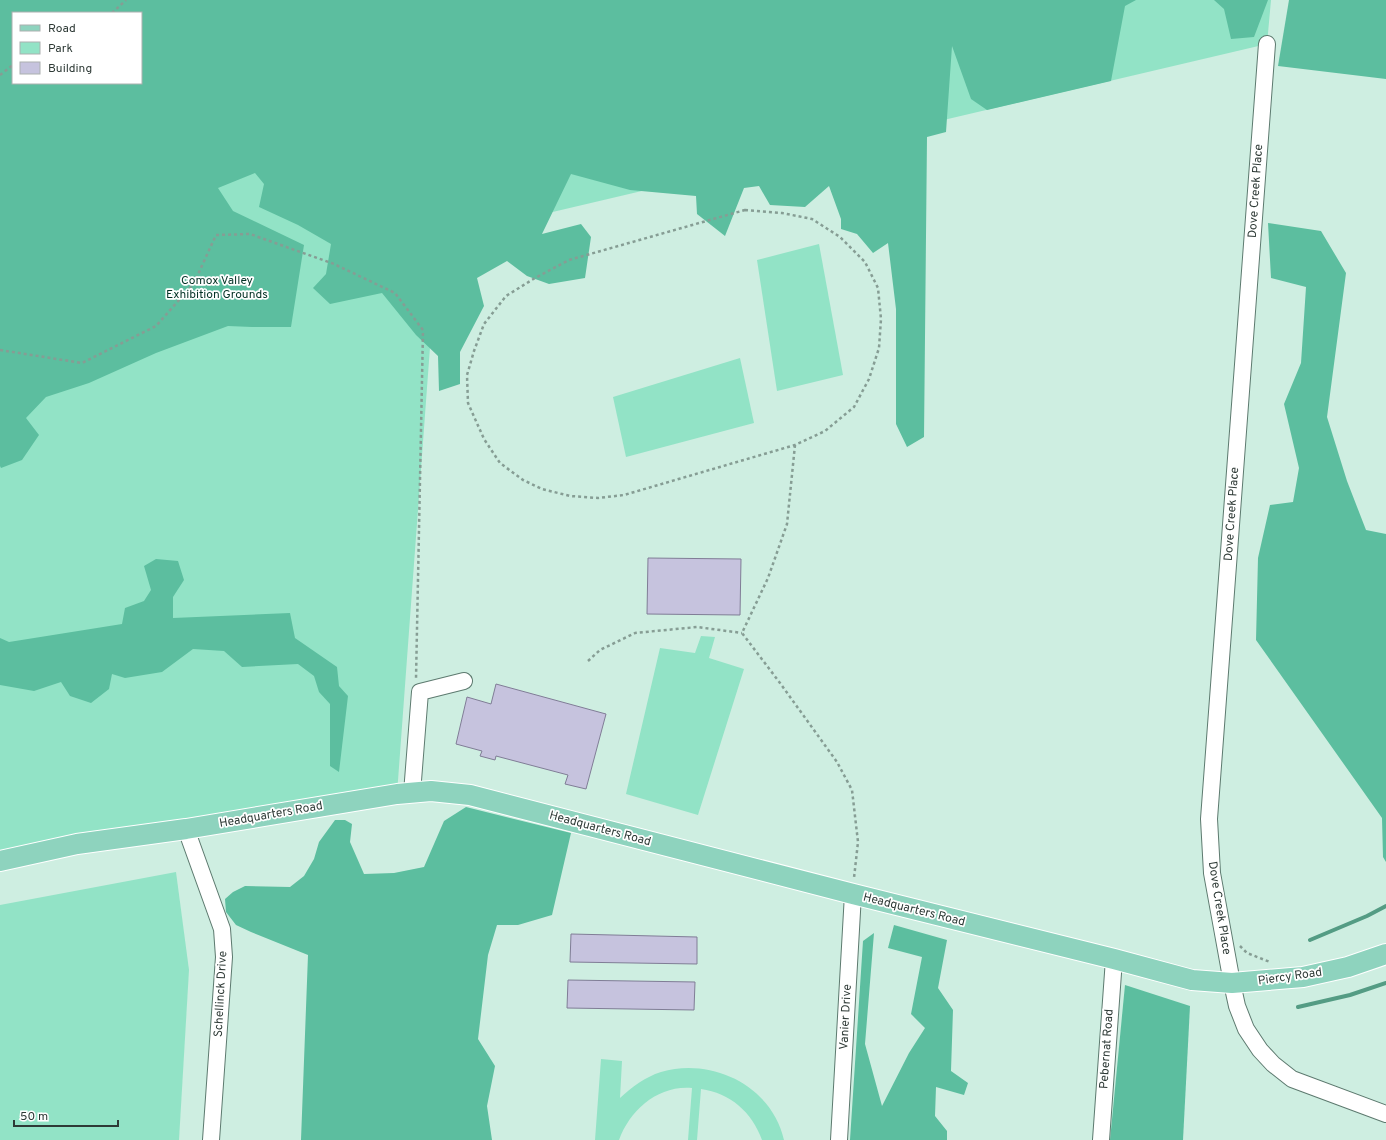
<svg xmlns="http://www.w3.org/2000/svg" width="1386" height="1140" font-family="Overpass,sans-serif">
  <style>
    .green { fill: #92e3c6; fill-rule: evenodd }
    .forest { fill: #5cbe9f; fill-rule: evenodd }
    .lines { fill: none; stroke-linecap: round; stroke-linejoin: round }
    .stream { stroke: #549c84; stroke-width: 4 }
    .building { fill: #c6c3de; stroke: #807d96 }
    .minor-casing { stroke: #5d7a6f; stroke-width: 18 }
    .major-casing { stroke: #fff; stroke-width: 22 }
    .path { stroke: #869d94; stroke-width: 2.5; stroke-dasharray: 3 3; stroke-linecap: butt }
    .minor { stroke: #fff; stroke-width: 16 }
    .major { stroke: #8ed3be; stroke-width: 20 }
    .labels { text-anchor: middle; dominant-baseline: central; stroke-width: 3.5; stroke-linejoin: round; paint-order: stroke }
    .street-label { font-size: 12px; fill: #2e3a36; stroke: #fff }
    .park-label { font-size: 12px; fill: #033225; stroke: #fff }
  </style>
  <rect width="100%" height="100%" fill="#ceeee1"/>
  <g class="green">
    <path d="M0 0H1271L1267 44 438 239 397 794 0 861ZM13 13H141V83H13Z"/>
    <polygon points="819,244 843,375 777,391 757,260"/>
    <polygon points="740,358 754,423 626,457 613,397"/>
    <polygon points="701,636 715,637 709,658 744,669 698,815 626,794 660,648 695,653"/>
    <polygon points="176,872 189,970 179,1140 0,1140 0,905"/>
    <path d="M601 1059 622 1061 620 1098C632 1087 645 1077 661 1072 712 1057 772 1086 784 1140H762C752 1112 730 1093 701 1089L697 1140H688L692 1088C658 1085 630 1110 619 1140H595Z"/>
  </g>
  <g class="forest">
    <path d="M0 0H1136L1125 6 1111 81 987 110 971 99 952 46 946 132 927 137 924 437 907 447 896 424V309L888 243 873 253 857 234 841 229V219L829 186 805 207 770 205 759 186 744 188 725 236 697 214 696 196 630 190 571 174 542 234 581 224 591 237 585 278 549 284 527 276 507 261 477 278 484 306 460 352V384L439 391 438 356 416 335 382 293 330 304 313 288 326 274 331 244 298 225 259 207 264 184 255 173 218 188 233 211 304 245 291 327H252L228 326 156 353 89 383 46 397 26 418 39 435 22 460 1 468 0 466ZM13 13H141V83H13Z"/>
    <polygon points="1214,0 1268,0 1254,37 1231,39 1224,9"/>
    <polygon points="1289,0 1386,0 1386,79 1278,66"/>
    <polygon points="1268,223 1321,231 1346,273 1327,417 1347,481 1366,530 1386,534 1386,862 1383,857 1382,818 1256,640 1258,558 1270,505 1293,502 1299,468 1284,404 1301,363 1306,287 1271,278"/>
    <polygon points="156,559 178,561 184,580 173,597 173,618 290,613 295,638 337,667 339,686 348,696 339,772 330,766 330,704 319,692 314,676 298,664 242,667 224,651 193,649 162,672 125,678 112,674 109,689 91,703 70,696 61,682 34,691 0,685 0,638 9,642 122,624 125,608 144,601 151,590 144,566"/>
    <polygon points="466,807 571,833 552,915 518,925 497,925 488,955 478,1039 495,1066 487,1106 492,1140 301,1140 308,955 251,932 236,925 226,912 225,899 233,892 245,886 290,887 304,876 314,859 319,842 335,820 345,820 352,824 350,842 364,874 394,873 424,867 444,821"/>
    <polygon points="894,925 947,940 938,988 953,1010 951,1071 968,1083 964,1095 936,1087 935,1116 947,1131 947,1140 850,1140 863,941 874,933 865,1044 882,1106 909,1053 925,1028 911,1014 922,957 888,948"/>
    <polygon points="1125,985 1190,1006 1183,1140 1110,1140"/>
  </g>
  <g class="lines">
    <g class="stream">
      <polyline points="1310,940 1367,916 1386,906"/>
      <polyline points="1298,1007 1350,995 1386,983"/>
    </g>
  </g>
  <g class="building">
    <polygon points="648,558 741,559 740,615 647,614"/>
    <polygon points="496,684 606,714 586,789 565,784 568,775 496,756 495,760 480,756 482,751 456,744 467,697 491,704"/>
    <polygon points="571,934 697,937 697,964 570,962"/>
    <polygon points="568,980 695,982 694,1010 567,1008"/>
  </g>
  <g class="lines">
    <g class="minor-casing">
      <g id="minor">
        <polyline points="1267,44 1209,819 1212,873 1232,983 1237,1006 1246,1029 1260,1050 1273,1064 1292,1079 1386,1114"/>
        <polyline points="412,793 420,692 464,681"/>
        <polyline points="186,829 222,929 224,957 211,1140"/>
        <polyline points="839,1140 853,894"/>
        <polyline points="1101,1140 1114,959"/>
      </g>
    </g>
    <g class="major-casing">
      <polyline id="major" points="0,861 77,844 186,829 397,794 431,791 470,795 853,894 1114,959 1192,980 1232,983 1303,977 1348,967 1386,954"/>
    </g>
    <g class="path">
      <polyline points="112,13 126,0"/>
      <polyline points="0,75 13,65"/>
      <polygon points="745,210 782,213 812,219 840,237 865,262 878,288 881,319 879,348 869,379 854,407 825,431 795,445 624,495 598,498 570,496 542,489 523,480 500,463 484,439 468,403 467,375 474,351 484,324 506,296 535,278 569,260"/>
      <polyline points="0,350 82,363 156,326 194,283 216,235 250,234 334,264 395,293 423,330 416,679"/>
      <polyline points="795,445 787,524 768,578 742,633 780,683 837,762 852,790 858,842 854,878"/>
      <polyline points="588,661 600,650 635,633 697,627 742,633"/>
      <polyline points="1240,946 1247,953 1270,962"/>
    </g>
    <use href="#minor" class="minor"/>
    <use href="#major" class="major"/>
  </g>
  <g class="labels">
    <g class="street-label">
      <text transform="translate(1256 191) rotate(-86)">Dove Creek Place</text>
      <text transform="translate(1232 514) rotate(-86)">Dove Creek Place</text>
      <text transform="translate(271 815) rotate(-10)">Headquarters Road</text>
      <text transform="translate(600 829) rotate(15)">Headquarters Road</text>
      <text transform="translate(1219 908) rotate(81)">Dove Creek Place</text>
      <text transform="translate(914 910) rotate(14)">Headquarters Road</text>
      <text transform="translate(1290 977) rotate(-8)">Piercy Road</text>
      <text transform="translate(221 994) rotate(-87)">Schellinck Drive</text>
      <text transform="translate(846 1017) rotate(-87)">Vanier Drive</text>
      <text transform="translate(1107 1049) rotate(-86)">Pebernat Road</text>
    </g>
    <g class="park-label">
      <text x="217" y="281">Comox Valley<tspan x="217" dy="14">Exhibition Grounds</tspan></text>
    </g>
  </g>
  <rect x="12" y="12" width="130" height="72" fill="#ffffff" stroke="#abb0af"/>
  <rect x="20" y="25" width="20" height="6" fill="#8ed3be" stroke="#abb0af"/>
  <text x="48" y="32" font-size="12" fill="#2e3a36">Road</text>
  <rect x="20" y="42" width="20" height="12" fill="#92e3c6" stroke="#abb0af"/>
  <text x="48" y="52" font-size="12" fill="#2e3a36">Park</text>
  <rect x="20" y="62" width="20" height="12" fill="#c6c3de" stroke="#abb0af"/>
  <text x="48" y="72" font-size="12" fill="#2e3a36">Building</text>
  <path d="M14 1120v6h104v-6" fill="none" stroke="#2e3a36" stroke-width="2"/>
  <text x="20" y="1120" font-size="12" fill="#2e3a36" stroke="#ffffff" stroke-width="3" paint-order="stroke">50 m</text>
</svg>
